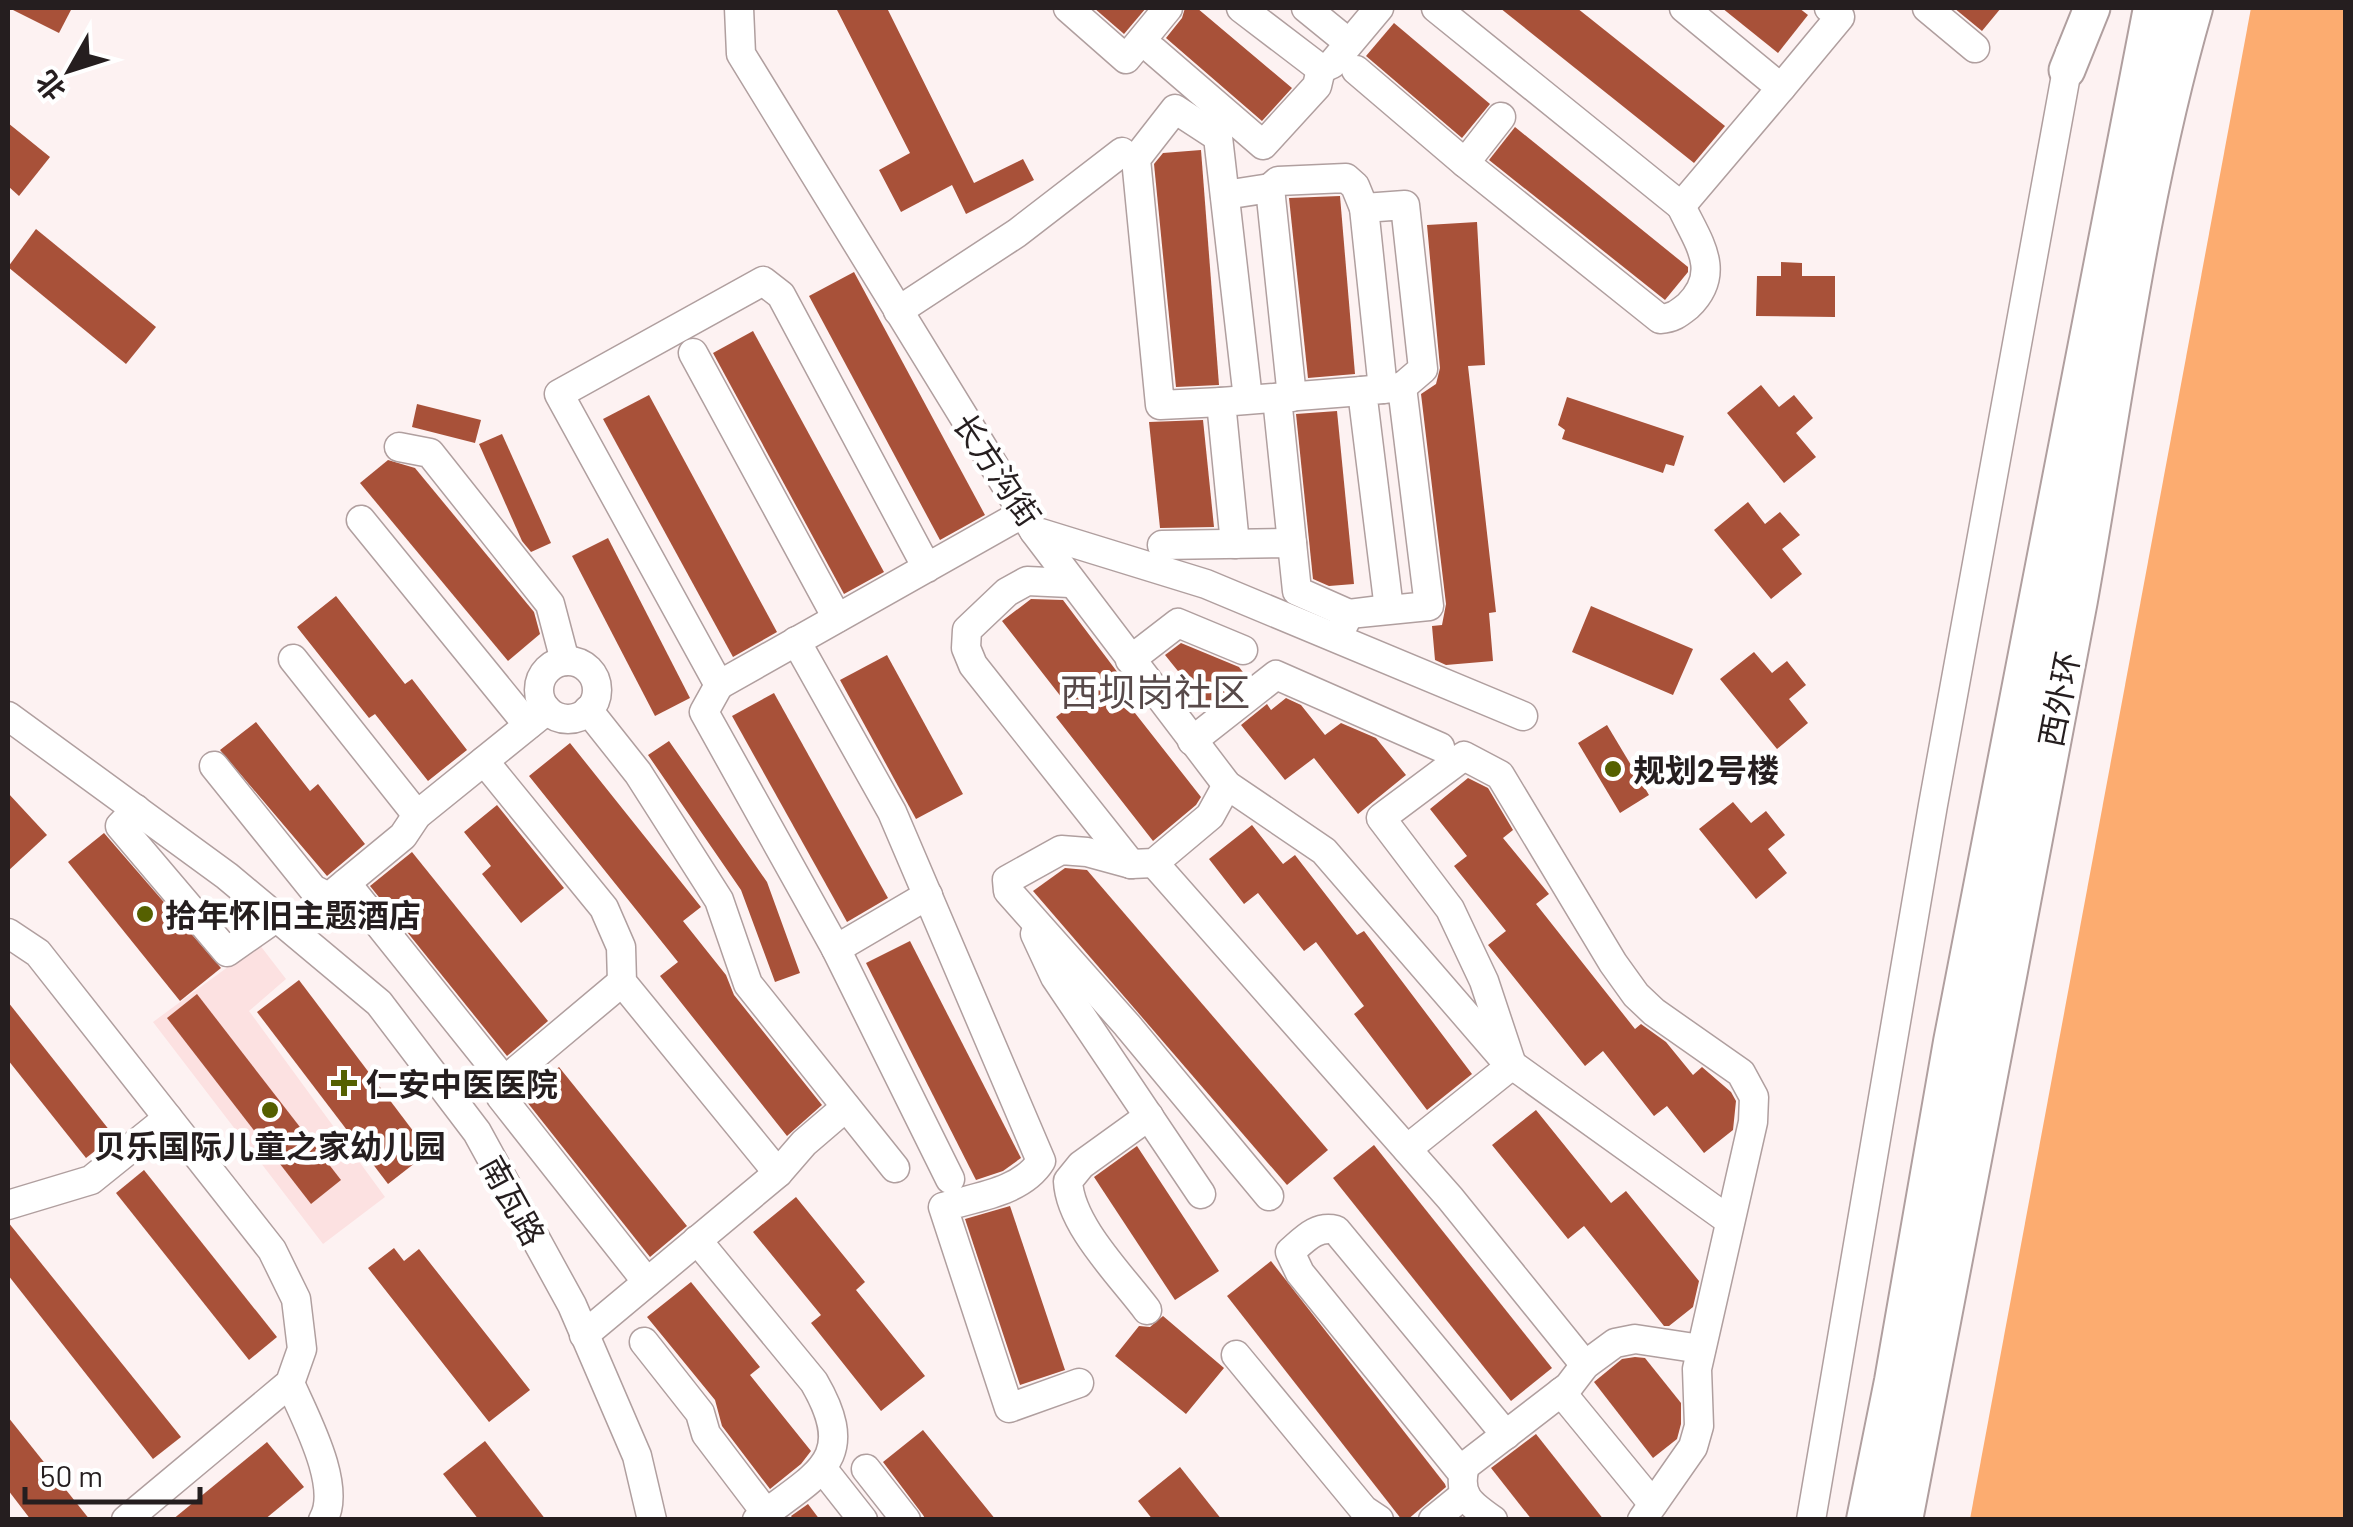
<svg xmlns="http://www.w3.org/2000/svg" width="2353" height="1527" font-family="Barlow,'Noto Sans SC',sans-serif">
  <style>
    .built { fill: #fce1e1 }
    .forest { fill: #fcac70 }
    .building { fill: #a85139 }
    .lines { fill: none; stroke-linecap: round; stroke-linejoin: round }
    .minor-casing { stroke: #b09f9f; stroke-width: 31 }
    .major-casing { stroke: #b09f9f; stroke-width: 39 }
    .highway-casing { stroke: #b09f9f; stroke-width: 44 }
    .minor { stroke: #fff; stroke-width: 28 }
    .major { stroke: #fff; stroke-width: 35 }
    .highway { stroke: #fff; stroke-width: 40 }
    .poi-dot { fill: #556000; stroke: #fff; stroke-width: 4 }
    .labels { text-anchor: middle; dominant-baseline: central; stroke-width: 9; stroke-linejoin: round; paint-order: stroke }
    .street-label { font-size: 32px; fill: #251e1f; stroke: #fff }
    .poi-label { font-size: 32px; font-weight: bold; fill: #251e1f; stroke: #fff; text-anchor: start }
    .quarter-label { font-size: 38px; fill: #574949; stroke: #fff }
  </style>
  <rect width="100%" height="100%" fill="#fdf2f2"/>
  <polygon class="built" points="259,944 286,979 249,1011 385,1197 323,1244 153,1022"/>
  <polygon class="forest" points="2251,8 2345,8 2345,1519 1970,1519"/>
  <g class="building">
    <polygon points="9,8 72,8 59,33"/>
    <polygon points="836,8 887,8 974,183 1023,159 1034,180 966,214 952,185 901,212 879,170 910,153"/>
    <polygon points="1094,8 1146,8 1124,34"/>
    <polygon points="1185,8 1197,8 1292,88 1262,121 1166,38 1182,18"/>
    <polygon points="1500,8 1577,8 1725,126 1694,163"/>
    <polygon points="1722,8 1799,8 1808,15 1778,53"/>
    <polygon points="1954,8 2001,8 1982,31"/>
    <polygon points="1394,23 1490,104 1462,138 1366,56"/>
    <polygon points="8,123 50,157 19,196 8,186"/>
    <polygon points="1515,127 1688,267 1688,272 1665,300 1489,160"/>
    <polygon points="1201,150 1219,385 1176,387 1154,164 1163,153"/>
    <polygon points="1340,196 1355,374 1308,378 1289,198"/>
    <polygon points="1477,222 1485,365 1468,366 1496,612 1489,613 1493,661 1446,665 1435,660 1432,626 1442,625 1446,604 1421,394 1436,384 1440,368 1427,225"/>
    <polygon points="36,229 156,327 126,364 8,267"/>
    <polygon points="1781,262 1802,263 1802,276 1835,276 1835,317 1756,316 1757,276 1781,276"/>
    <polygon points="854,272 985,515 940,540 809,296"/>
    <polygon points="753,331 884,572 844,594 713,353"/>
    <polygon points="1761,385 1779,407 1794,395 1813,418 1796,433 1816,457 1784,483 1727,413"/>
    <polygon points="649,395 777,632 733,657 603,419"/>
    <polygon points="1567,397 1684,436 1674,466 1666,464 1663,473 1562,439 1565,430 1558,425"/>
    <polygon points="417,404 481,420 475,443 412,427"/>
    <polygon points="1337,411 1354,584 1329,586 1313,579 1296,414"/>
    <polygon points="1203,420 1214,527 1160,528 1149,422"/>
    <polygon points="502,434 551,543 531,552 522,541 479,444"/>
    <polygon points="388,460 415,468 534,612 540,634 508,661 360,483"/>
    <polygon points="1748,502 1765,524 1780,512 1800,535 1782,549 1802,574 1771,599 1714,530"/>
    <polygon points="608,538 690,698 655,716 572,556"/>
    <polygon points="336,596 405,684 412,679 467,750 428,781 375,714 369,718 297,627"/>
    <polygon points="1031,599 1063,600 1118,673 1109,680 1201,797 1196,805 1153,841 1056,717 1069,707 1002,621"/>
    <polygon points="1591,606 1693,649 1673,695 1572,652"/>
    <polygon points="1181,643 1239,667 1246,676 1207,707 1165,655"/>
    <polygon points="1754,652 1772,673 1787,661 1806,685 1789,699 1808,723 1777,749 1720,679"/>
    <polygon points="887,655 963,794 916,819 840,680"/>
    <polygon points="774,693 888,898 847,922 732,716"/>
    <polygon points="1286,698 1301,705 1325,735 1341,723 1376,738 1406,775 1358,814 1314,758 1285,780 1241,725 1267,704 1271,710"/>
    <polygon points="256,722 310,791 318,784 365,844 327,876 220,750"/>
    <polygon points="1607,725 1649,795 1620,813 1578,743"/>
    <polygon points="669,741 767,882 800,973 775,982 741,890 648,755"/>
    <polygon points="570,743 701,907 683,921 726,975 734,995 822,1105 787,1136 660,976 678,962 529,776"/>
    <polygon points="1468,778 1488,788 1513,830 1503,838 1549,894 1536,904 1635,1029 1641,1024 1666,1042 1693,1075 1702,1067 1731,1092 1736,1101 1733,1130 1704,1153 1667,1106 1654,1116 1603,1051 1585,1066 1488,945 1506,931 1454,866 1467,856 1430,809"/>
    <polygon points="8,793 47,835 8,871"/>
    <polygon points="1733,802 1751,823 1766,811 1785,835 1768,849 1787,873 1756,899 1699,829"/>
    <polygon points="497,805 564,888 521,923 482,874 491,866 464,832"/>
    <polygon points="1252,825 1283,864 1295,855 1357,935 1364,931 1472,1074 1427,1110 1354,1014 1364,1006 1316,942 1304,951 1258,893 1244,904 1209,859"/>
    <polygon points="104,833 221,968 180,1001 68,862"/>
    <polygon points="412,852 548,1021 507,1056 370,886"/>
    <polygon points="1065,868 1087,870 1328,1150 1287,1185 1033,891"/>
    <polygon points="910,941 1021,1158 1003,1171 976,1180 866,963"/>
    <polygon points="299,980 429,1152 388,1184 257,1012"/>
    <polygon points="197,994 341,1180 311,1204 167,1018"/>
    <polygon points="8,1002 114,1136 86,1158 8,1060"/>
    <polygon points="559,1067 687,1226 650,1257 523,1097"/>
    <polygon points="1536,1110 1611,1203 1626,1191 1699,1281 1693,1307 1669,1326 1664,1326 1584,1226 1568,1239 1492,1145"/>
    <polygon points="1374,1145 1552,1368 1511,1401 1333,1178"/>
    <polygon points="1137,1146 1219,1271 1175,1300 1094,1177"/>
    <polygon points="144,1170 277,1337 249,1360 116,1193"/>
    <polygon points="796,1197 865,1282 856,1290 925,1376 881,1411 811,1323 821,1315 753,1232"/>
    <polygon points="1010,1206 1065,1370 1020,1385 965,1219"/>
    <polygon points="8,1222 181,1437 153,1459 8,1275"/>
    <polygon points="394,1248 404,1261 419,1249 530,1390 489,1422 368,1268"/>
    <polygon points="1271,1261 1445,1484 1446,1487 1407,1520 1402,1520 1227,1296"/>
    <polygon points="691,1282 760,1367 750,1375 811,1451 801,1464 770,1489 722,1426 715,1400 647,1317"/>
    <polygon points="1163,1316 1224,1368 1186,1414 1115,1356 1139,1326 1150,1327"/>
    <polygon points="1635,1357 1645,1358 1681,1403 1681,1424 1677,1439 1653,1458 1594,1382 1622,1359"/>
    <polygon points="8,1417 90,1520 31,1520 8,1490"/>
    <polygon points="923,1430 996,1520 926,1520 923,1515 883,1462"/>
    <polygon points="1536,1434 1604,1520 1532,1520 1491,1468"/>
    <polygon points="485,1441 546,1520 479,1520 443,1474"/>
    <polygon points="267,1442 304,1487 264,1520 172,1520"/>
    <polygon points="1180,1467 1222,1520 1153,1520 1138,1501"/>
    <polygon points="808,1504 820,1520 794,1520 791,1516"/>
  </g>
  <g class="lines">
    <g class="minor-casing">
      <g id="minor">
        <polyline points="739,8 741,54 1034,531 1206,584 1523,716"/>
        <polyline points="1068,8 1126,59 1168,8"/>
        <polyline points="1241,8 1321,69 1332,64 1379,8"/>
        <polyline points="1306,8 1349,43"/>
        <polyline points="1436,8 1681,206 1781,88 1684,8"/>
        <polyline points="1927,8 1975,48"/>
        <polyline points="1154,51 1263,145 1317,86 1321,69"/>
        <path d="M1356 70 1465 163 1660 319C1673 318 1678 314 1688 306 1723 272 1698 242 1681 206"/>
        <polyline points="1781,88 1840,17 1829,8"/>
        <polyline points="1465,163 1501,117"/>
        <polyline points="1270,188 1278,181 1346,178 1355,186 1364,208"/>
        <polyline points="1225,195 1270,188 1292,397"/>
        <polyline points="898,311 1017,233 1122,152"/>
        <polyline points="693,353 837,618"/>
        <polygon points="1402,387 1429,606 1349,614 1389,609 1362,391"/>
        <polyline points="1383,389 1364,208 1405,205 1423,369 1402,387"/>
        <polyline points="1277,398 1292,543"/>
        <polyline points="1221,402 1160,405 1136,159 1175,109 1218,137 1248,399"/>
        <polyline points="399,447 430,453 550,604 565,661"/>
        <polyline points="361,520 528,725"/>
        <polyline points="1034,531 1227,785 1324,851 1504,1059 1730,1221"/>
        <polyline points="1235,544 1221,402 1362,391"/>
        <polyline points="1162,545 1292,543 1297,591 1349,614 1341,630"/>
        <polyline points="927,568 781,295 763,281 559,394 719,685 1022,514"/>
        <polyline points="1070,583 1027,581 1007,592 967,630 966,648 973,665 1131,864"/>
        <path d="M796 641 892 812 1041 1161C1022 1192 976 1197 943 1207L1009 1408 1079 1383"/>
        <polyline points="293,659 417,815"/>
        <polyline points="1130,660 1178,623 1243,650"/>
        <circle cx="568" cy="690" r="29"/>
        <polyline points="719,685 704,712 836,949 950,1179"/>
        <polyline points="588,710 638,773 719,900 748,984 895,1168"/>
        <polyline points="8,716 227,876 379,1003 477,1132 572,1305 637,1456 652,1520"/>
        <polyline points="1192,741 1276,675 1440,747"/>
        <polyline points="484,761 604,908 621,947 622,982 778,1173"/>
        <polyline points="214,766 313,889 329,897 403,836 417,815 547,710"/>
        <polyline points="1227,785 1210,816 1154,863 1131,864 1087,852 1061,850 1007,880 1008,891 1127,1025 1269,1196"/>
        <polyline points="136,809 120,826 227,952 277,917"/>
        <polyline points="1154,863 1450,1198 1585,1365"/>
        <polyline points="346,883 495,1069 501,1097 647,1282"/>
        <polyline points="8,933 38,953 272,1250 296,1299 302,1349 290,1383 126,1520"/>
        <polyline points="1035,934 1055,977 1201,1194"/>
        <polyline points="836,949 928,895"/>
        <polyline points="498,1086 622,982"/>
        <polyline points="1407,1149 1512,1065 1484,981 1450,909 1381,818 1464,756 1500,775 1613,963 1636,995 1654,1012 1741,1073 1754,1097 1753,1122 1697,1369 1699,1426 1693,1447 1642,1520"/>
        <polyline points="8,1205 91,1180 168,1118"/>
        <path d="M697 1240 814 1382C860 1461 816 1474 757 1520"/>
        <path d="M1147 1310C1120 1274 1070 1225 1068 1181L1081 1165 1149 1116"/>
        <polyline points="584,1335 778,1173 804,1143 846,1107"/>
        <polyline points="644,1342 700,1413 706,1434 766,1513"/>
        <polyline points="1236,1355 1364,1510 1379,1520"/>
        <path d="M290 1383C304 1416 343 1486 323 1520"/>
        <polyline points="1561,1392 1653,1504"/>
        <polyline points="822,1468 863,1520"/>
        <polyline points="866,1469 906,1520"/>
        <path d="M1463 1474 1300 1273 1290 1252C1304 1240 1316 1225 1336 1230L1506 1435"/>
        <polyline points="1433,1520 1465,1494"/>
        <path d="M1493 1520C1470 1504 1457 1495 1465 1466L1569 1386 1585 1365 1615 1343 1635 1339 1701 1349"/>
        <polyline points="1811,1520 1933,805 2070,53"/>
      </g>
    </g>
    <g class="major-casing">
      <polyline id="major" points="2067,70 2092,8"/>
    </g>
    <g class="highway-casing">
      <g id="highway">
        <polyline points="1867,1520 1895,1381 1954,1042 2154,8"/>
        <path d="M1902 1520C1960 1213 2020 907 2077 600 2112 404 2137 198 2192 8"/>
      </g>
    </g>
    <use href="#minor" class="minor"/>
    <use href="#major" class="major"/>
    <use href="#highway" class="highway"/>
  </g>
  <g class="poi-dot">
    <circle cx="1613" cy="769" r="10"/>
    <circle cx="145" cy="914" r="10"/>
    <path d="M339 1068h10v10h10v10h-10v10h-10v-10h-10v-10h10z"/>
    <circle cx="270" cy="1110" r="10"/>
  </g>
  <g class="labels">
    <g class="street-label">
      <text transform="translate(998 469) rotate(56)">长方沟街</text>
      <text transform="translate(2058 699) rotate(-79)">西外环</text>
      <text transform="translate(514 1200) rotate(61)">南瓦路</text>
    </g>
    <g class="poi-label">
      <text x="1633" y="769">规划2号楼</text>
      <text x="165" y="914">拾年怀旧主题酒店</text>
      <text x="366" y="1083">仁安中医医院</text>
      <text x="270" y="1145" text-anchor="middle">贝乐国际儿童之家幼儿园</text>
    </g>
    <g class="quarter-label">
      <text x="1155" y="691">西坝岗社区</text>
    </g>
  </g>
  <rect width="2353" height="1527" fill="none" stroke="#251e1f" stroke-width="20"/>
  <g transform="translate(70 70) rotate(231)" stroke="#ffffff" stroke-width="8" paint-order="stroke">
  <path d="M0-8L18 38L0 25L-18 38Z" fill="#251e1f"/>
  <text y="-15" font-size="28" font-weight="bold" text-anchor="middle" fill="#251e1f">北</text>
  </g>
  <path d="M25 1487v15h175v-15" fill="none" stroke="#251e1f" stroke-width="5"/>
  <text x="40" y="1487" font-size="30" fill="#251e1f" stroke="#ffffff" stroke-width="8" paint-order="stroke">50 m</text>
</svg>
